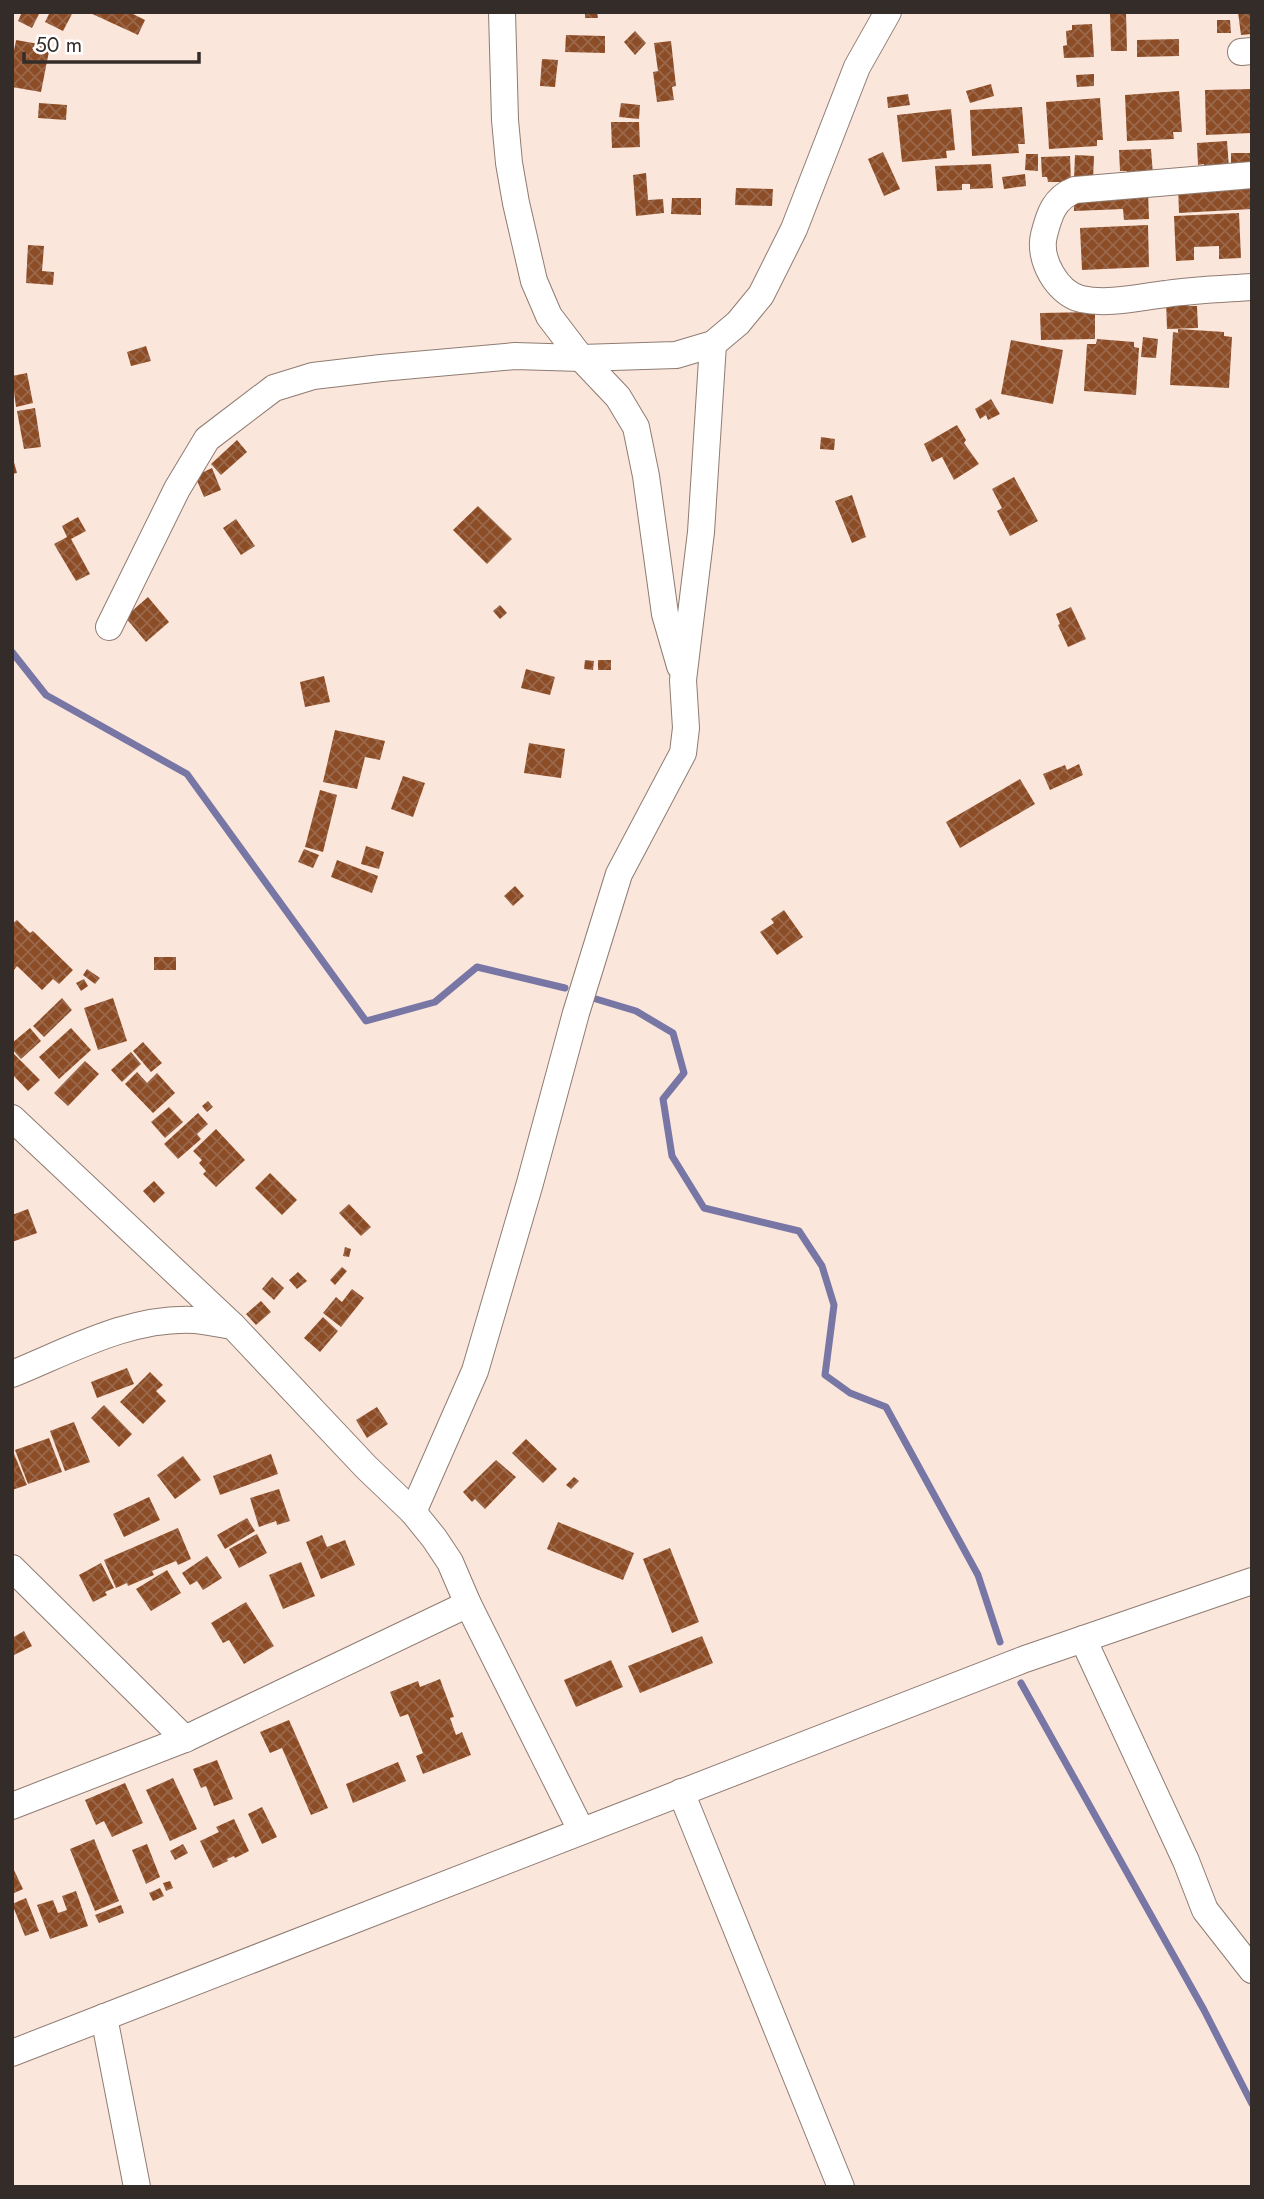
<svg xmlns="http://www.w3.org/2000/svg" width="1264" height="2199" font-family="Jost,sans-serif">
  <style>
    .lines { fill: none; stroke-linecap: round; stroke-linejoin: round }
    .stream { stroke: #7776a5; stroke-width: 7 }
    .building { fill: url(#building-cross-hatch) }
    .minor-casing { stroke: #8f7c72; stroke-width: 28 }
    .minor { stroke: #fff; stroke-width: 26 }
  </style>
  <defs>
    <pattern id="building-cross-hatch" width="8" height="8" patternUnits="userSpaceOnUse" patternTransform="scale(1.75)"><rect width="8" height="8" fill="#8c4c26"/><path d="M0 0l8 8M0 8l8-8" fill="none" stroke="#9a694c"/></pattern>
  </defs>
  <rect width="100%" height="100%" fill="#fbe6db"/>
  <g class="lines">
    <g class="stream">
      <polyline points="12,652 46,695 187,774 366,1021 435,1002 477,967 565,988"/>
      <polyline points="596,999 636,1011 673,1033 684,1073 663,1099 672,1156 704,1208 799,1231 822,1266 834,1305 825,1375 850,1393 886,1407 978,1575 1000,1642"/>
      <polyline points="1021,1683 1204,2010 1252,2104"/>
    </g>
  </g>
  <g class="building">
    <polygon points="22,12 40,12 32,28 18,21"/>
    <polygon points="50,12 73,12 63,31 45,22"/>
    <polygon points="88,12 129,12 145,20 138,35"/>
    <polygon points="585,12 597,12 598,18 585,18"/>
    <polygon points="1110,12 1126,12 1127,51 1111,51"/>
    <polygon points="1238,12 1252,12 1252,34 1241,35"/>
    <polygon points="1217,20 1230,20 1231,33 1217,33"/>
    <polygon points="1092,24 1094,57 1064,58 1063,46 1067,45 1066,31 1072,30 1072,25"/>
    <polygon points="635,31 646,43 635,55 624,42"/>
    <polygon points="566,35 605,36 605,53 565,52"/>
    <polygon points="1179,39 1179,56 1137,57 1137,40"/>
    <polygon points="16,40 50,46 41,92 12,87 12,61"/>
    <polygon points="671,41 676,86 672,87 674,100 657,102 653,72 658,71 654,43"/>
    <polygon points="542,59 558,60 555,87 540,86"/>
    <polygon points="1094,74 1094,86 1077,87 1076,75"/>
    <polygon points="991,84 994,96 970,103 966,91"/>
    <polygon points="1252,89 1251,133 1206,135 1205,90"/>
    <polygon points="1179,91 1182,132 1173,132 1174,139 1127,141 1125,95"/>
    <polygon points="908,94 910,105 888,108 887,97"/>
    <polygon points="1100,98 1103,140 1097,140 1097,146 1049,149 1046,102"/>
    <polygon points="39,103 67,105 66,120 38,118"/>
    <polygon points="621,103 640,105 639,119 619,117"/>
    <polygon points="1022,107 1025,144 1018,144 1019,153 972,156 970,110"/>
    <polygon points="951,109 955,150 946,151 947,158 902,162 897,115"/>
    <polygon points="611,122 639,122 640,147 612,148"/>
    <polygon points="1227,141 1229,168 1204,170 1204,164 1198,165 1197,143"/>
    <polygon points="1151,149 1153,175 1127,177 1127,171 1120,171 1119,150"/>
    <polygon points="883,152 900,189 884,196 868,159"/>
    <rect x="1231" y="153" width="21" height="15"/>
    <polygon points="1026,154 1038,154 1038,171 1025,170"/>
    <polygon points="1075,155 1094,156 1093,181 1074,180"/>
    <polygon points="1070,156 1071,182 1048,182 1047,177 1042,177 1041,157"/>
    <polygon points="991,164 993,188 970,189 970,184 962,184 962,190 937,191 935,166"/>
    <polygon points="646,173 648,200 663,199 664,213 636,216 633,175"/>
    <polygon points="1025,174 1026,186 1004,189 1002,177"/>
    <polygon points="1252,180 1252,209 1179,213 1178,184"/>
    <polygon points="736,188 773,189 772,206 735,205"/>
    <polygon points="1148,192 1149,219 1124,220 1123,209 1074,211 1074,199"/>
    <polygon points="672,198 701,198 701,215 671,214"/>
    <polygon points="1239,213 1241,258 1219,259 1219,246 1194,247 1194,260 1176,261 1174,216"/>
    <polygon points="1148,225 1149,267 1082,270 1080,228"/>
    <polygon points="28,245 44,246 42,271 54,272 53,285 26,283"/>
    <polygon points="1189,299 1189,306 1197,306 1198,328 1167,329 1166,300"/>
    <polygon points="1095,312 1095,339 1041,340 1040,313"/>
    <polygon points="1178,329 1224,332 1224,336 1232,337 1229,388 1170,385 1173,332 1178,333"/>
    <polygon points="1143,337 1158,339 1156,358 1141,357"/>
    <polygon points="1097,339 1134,342 1134,347 1139,348 1136,395 1084,391 1087,344 1096,344"/>
    <polygon points="1011,340 1063,350 1053,404 1001,394"/>
    <polygon points="146,346 151,361 131,366 127,352"/>
    <polygon points="27,373 33,403 16,407 12,376"/>
    <polygon points="991,399 1000,414 988,420 986,415 980,419 975,409"/>
    <polygon points="35,408 41,447 24,449 17,411"/>
    <polygon points="957,425 966,440 964,443 979,464 954,480 942,457 932,462 924,444"/>
    <polygon points="821,437 835,439 834,450 820,449"/>
    <polygon points="237,440 247,452 221,475 211,464"/>
    <polygon points="12,455 17,473 12,474"/>
    <polygon points="212,468 221,490 204,497 195,476"/>
    <polygon points="1014,477 1038,521 1010,536 997,511 1002,508 992,489"/>
    <polygon points="852,495 866,537 852,543 835,501"/>
    <polygon points="478,506 512,539 487,564 453,530"/>
    <polygon points="78,517 86,531 71,539 90,574 76,581 54,544 67,537 62,526"/>
    <polygon points="236,519 255,546 241,555 223,528"/>
    <polygon points="148,597 169,622 146,642 125,617"/>
    <polygon points="500,605 507,613 500,619 493,611"/>
    <polygon points="1071,607 1086,639 1068,647 1058,625 1060,624 1056,614"/>
    <polygon points="585,660 594,661 593,670 584,669"/>
    <rect x="598" y="660" width="13" height="10"/>
    <polygon points="526,669 555,677 550,695 521,688"/>
    <polygon points="324,676 330,702 305,707 300,682"/>
    <polygon points="335,730 385,741 380,760 365,757 357,789 323,782"/>
    <polygon points="529,743 565,749 561,778 524,773"/>
    <polygon points="1079,764 1083,775 1050,790 1043,774 1065,765 1067,770"/>
    <polygon points="403,776 425,783 413,817 391,809"/>
    <polygon points="1020,779 1035,804 960,848 946,822"/>
    <polygon points="320,790 337,795 323,852 305,847"/>
    <polygon points="366,846 384,852 379,869 361,864"/>
    <polygon points="304,849 319,855 313,868 298,862"/>
    <polygon points="337,860 378,876 372,893 331,877"/>
    <polygon points="515,886 524,896 513,906 504,896"/>
    <polygon points="784,910 803,937 777,955 760,932 774,923 771,919"/>
    <polygon points="17,920 30,933 33,931 73,970 59,984 53,979 42,990 17,966 14,970 12,968 12,924"/>
    <rect x="154" y="957" width="22" height="13"/>
    <polygon points="87,969 100,978 95,984 83,975"/>
    <polygon points="84,979 88,986 81,991 76,983"/>
    <polygon points="62,998 72,1010 44,1037 33,1026"/>
    <polygon points="113,998 127,1041 98,1050 84,1008"/>
    <polygon points="30,1028 41,1041 21,1059 12,1049 12,1043"/>
    <polygon points="71,1028 91,1050 59,1079 39,1057"/>
    <polygon points="143,1042 162,1063 151,1072 133,1051"/>
    <polygon points="12,1052 40,1080 28,1091 12,1074"/>
    <polygon points="131,1052 141,1064 122,1082 111,1070"/>
    <polygon points="85,1061 99,1074 68,1106 54,1093"/>
    <polygon points="137,1072 147,1083 157,1073 175,1093 153,1113 125,1084"/>
    <polygon points="208,1101 213,1107 207,1112 202,1106"/>
    <polygon points="169,1107 183,1122 165,1138 151,1122"/>
    <polygon points="198,1113 208,1124 197,1134 201,1139 178,1159 164,1144"/>
    <polygon points="216,1129 245,1160 216,1187 203,1174 206,1171 199,1163 202,1160 193,1151"/>
    <polygon points="270,1173 297,1200 282,1215 255,1188"/>
    <polygon points="154,1181 165,1193 154,1203 143,1191"/>
    <polygon points="349,1204 371,1227 361,1236 339,1213"/>
    <polygon points="28,1209 37,1233 12,1242 12,1215"/>
    <polygon points="345,1247 351,1249 349,1257 343,1256"/>
    <polygon points="342,1267 347,1271 335,1285 330,1280"/>
    <polygon points="298,1272 307,1281 297,1289 289,1280"/>
    <polygon points="272,1277 284,1288 274,1300 262,1289"/>
    <polygon points="352,1289 364,1298 341,1327 323,1313 336,1297 342,1302"/>
    <polygon points="261,1301 271,1312 256,1325 246,1314"/>
    <polygon points="323,1317 338,1331 320,1352 304,1338"/>
    <polygon points="127,1368 134,1384 97,1398 91,1382"/>
    <polygon points="150,1372 163,1385 156,1391 166,1401 143,1424 120,1402"/>
    <polygon points="104,1405 132,1434 119,1447 91,1418"/>
    <polygon points="377,1407 388,1424 367,1438 356,1420"/>
    <polygon points="74,1422 90,1462 65,1471 50,1431"/>
    <polygon points="49,1438 62,1472 28,1484 15,1450"/>
    <polygon points="526,1439 557,1469 543,1483 512,1453"/>
    <polygon points="12,1449 27,1485 12,1490"/>
    <polygon points="271,1454 278,1474 220,1495 213,1476"/>
    <polygon points="183,1456 201,1480 175,1499 157,1475"/>
    <polygon points="496,1460 516,1477 485,1509 475,1499 472,1502 463,1492"/>
    <polygon points="574,1477 579,1481 571,1489 566,1485"/>
    <polygon points="279,1489 290,1521 277,1525 276,1521 259,1527 250,1498"/>
    <polygon points="149,1497 160,1520 124,1537 113,1514"/>
    <polygon points="247,1518 255,1531 225,1549 217,1535"/>
    <polygon points="558,1522 634,1553 623,1580 547,1549"/>
    <polygon points="178,1528 191,1559 178,1565 176,1561 152,1571 154,1575 128,1586 127,1583 116,1588 104,1560"/>
    <polygon points="257,1534 267,1553 239,1568 229,1549"/>
    <polygon points="322,1535 327,1547 345,1540 355,1565 321,1579 306,1542"/>
    <polygon points="670,1548 699,1622 672,1633 643,1559"/>
    <polygon points="207,1556 222,1578 203,1590 197,1581 190,1585 182,1573"/>
    <polygon points="301,1562 315,1596 283,1609 269,1575"/>
    <polygon points="101,1563 114,1588 105,1592 107,1595 93,1602 79,1575"/>
    <polygon points="167,1570 181,1593 151,1611 136,1589"/>
    <polygon points="246,1602 274,1646 244,1664 229,1640 223,1643 211,1623"/>
    <polygon points="24,1631 32,1646 12,1656 12,1638"/>
    <polygon points="702,1636 713,1663 640,1693 628,1666"/>
    <polygon points="611,1660 623,1687 576,1707 564,1680"/>
    <polygon points="440,1679 454,1717 450,1718 456,1735 462,1732 471,1755 423,1774 416,1756 423,1753 408,1714 400,1717 390,1692 418,1681 420,1687"/>
    <polygon points="289,1720 328,1808 311,1815 282,1748 270,1753 260,1732"/>
    <polygon points="217,1760 233,1799 214,1806 206,1786 201,1788 193,1769"/>
    <polygon points="398,1762 406,1781 353,1803 346,1784"/>
    <polygon points="173,1778 197,1829 170,1841 146,1790"/>
    <polygon points="125,1783 143,1823 112,1837 104,1821 96,1825 85,1800"/>
    <polygon points="262,1807 277,1837 262,1844 248,1814"/>
    <polygon points="234,1819 249,1851 235,1858 234,1856 227,1859 228,1861 213,1868 200,1841 219,1832 216,1827"/>
    <polygon points="94,1839 119,1901 95,1911 70,1849"/>
    <polygon points="147,1844 160,1877 146,1884 132,1850"/>
    <polygon points="183,1844 188,1853 175,1860 170,1851"/>
    <polygon points="12,1866 23,1889 12,1894"/>
    <polygon points="170,1881 173,1888 166,1891 163,1883"/>
    <polygon points="160,1888 164,1896 153,1901 149,1893"/>
    <polygon points="76,1891 88,1926 50,1939 37,1905 53,1900 58,1913 67,1910 62,1896"/>
    <polygon points="26,1898 39,1931 25,1936 12,1904"/>
    <polygon points="121,1905 124,1913 99,1923 95,1915"/>
  </g>
  <g class="lines">
    <g class="minor-casing">
      <g id="minor">
        <polyline points="502,12 505,120 509,163 516,203 534,281 549,316 581,358 618,397 636,427 646,476 665,614 680,666"/>
        <polyline points="1241,52 1252,51"/>
        <path d="M1252 175 1075 190C1054 198 1049 215 1044 235 1038 259 1057 293 1081 299 1109 305 1139 297 1166 294 1195 290 1223 289 1252 287"/>
        <polyline points="109,627 177,489 207,439 274,388 313,376 381,368 515,356 581,358 676,355 713,344 738,323 761,295 794,229 857,67 888,12"/>
        <polyline points="12,1118 233,1326 366,1467 413,1512 434,1538 450,1562 468,1604 581,1830"/>
        <path d="M12 1374C69 1351 131 1316 195 1320 207 1321 220 1324 233 1326"/>
        <polyline points="413,1512 475,1371 530,1183 576,1013 619,874 683,753 686,728 683,680 701,532 713,344"/>
        <polyline points="12,1568 185,1739"/>
        <polyline points="1083,1639 1186,1861 1205,1910 1252,1970"/>
        <polyline points="681,1792 841,2187"/>
        <polyline points="12,1806 185,1739 468,1604"/>
        <polyline points="104,2017 137,2187"/>
        <polyline points="12,2053 1025,1659 1252,1581"/>
      </g>
    </g>
    <use href="#minor" class="minor"/>
  </g>
  <rect width="1264" height="2199" fill="none" stroke="#342c28" stroke-width="28"/>
  <path d="M24 52v10h175v-10" fill="none" stroke="#342c28" stroke-width="3.5"/>
  <text x="35" y="52" font-size="21" fill="#342c28" stroke="#ffffff" stroke-width="5" paint-order="stroke">50 m</text>
</svg>
